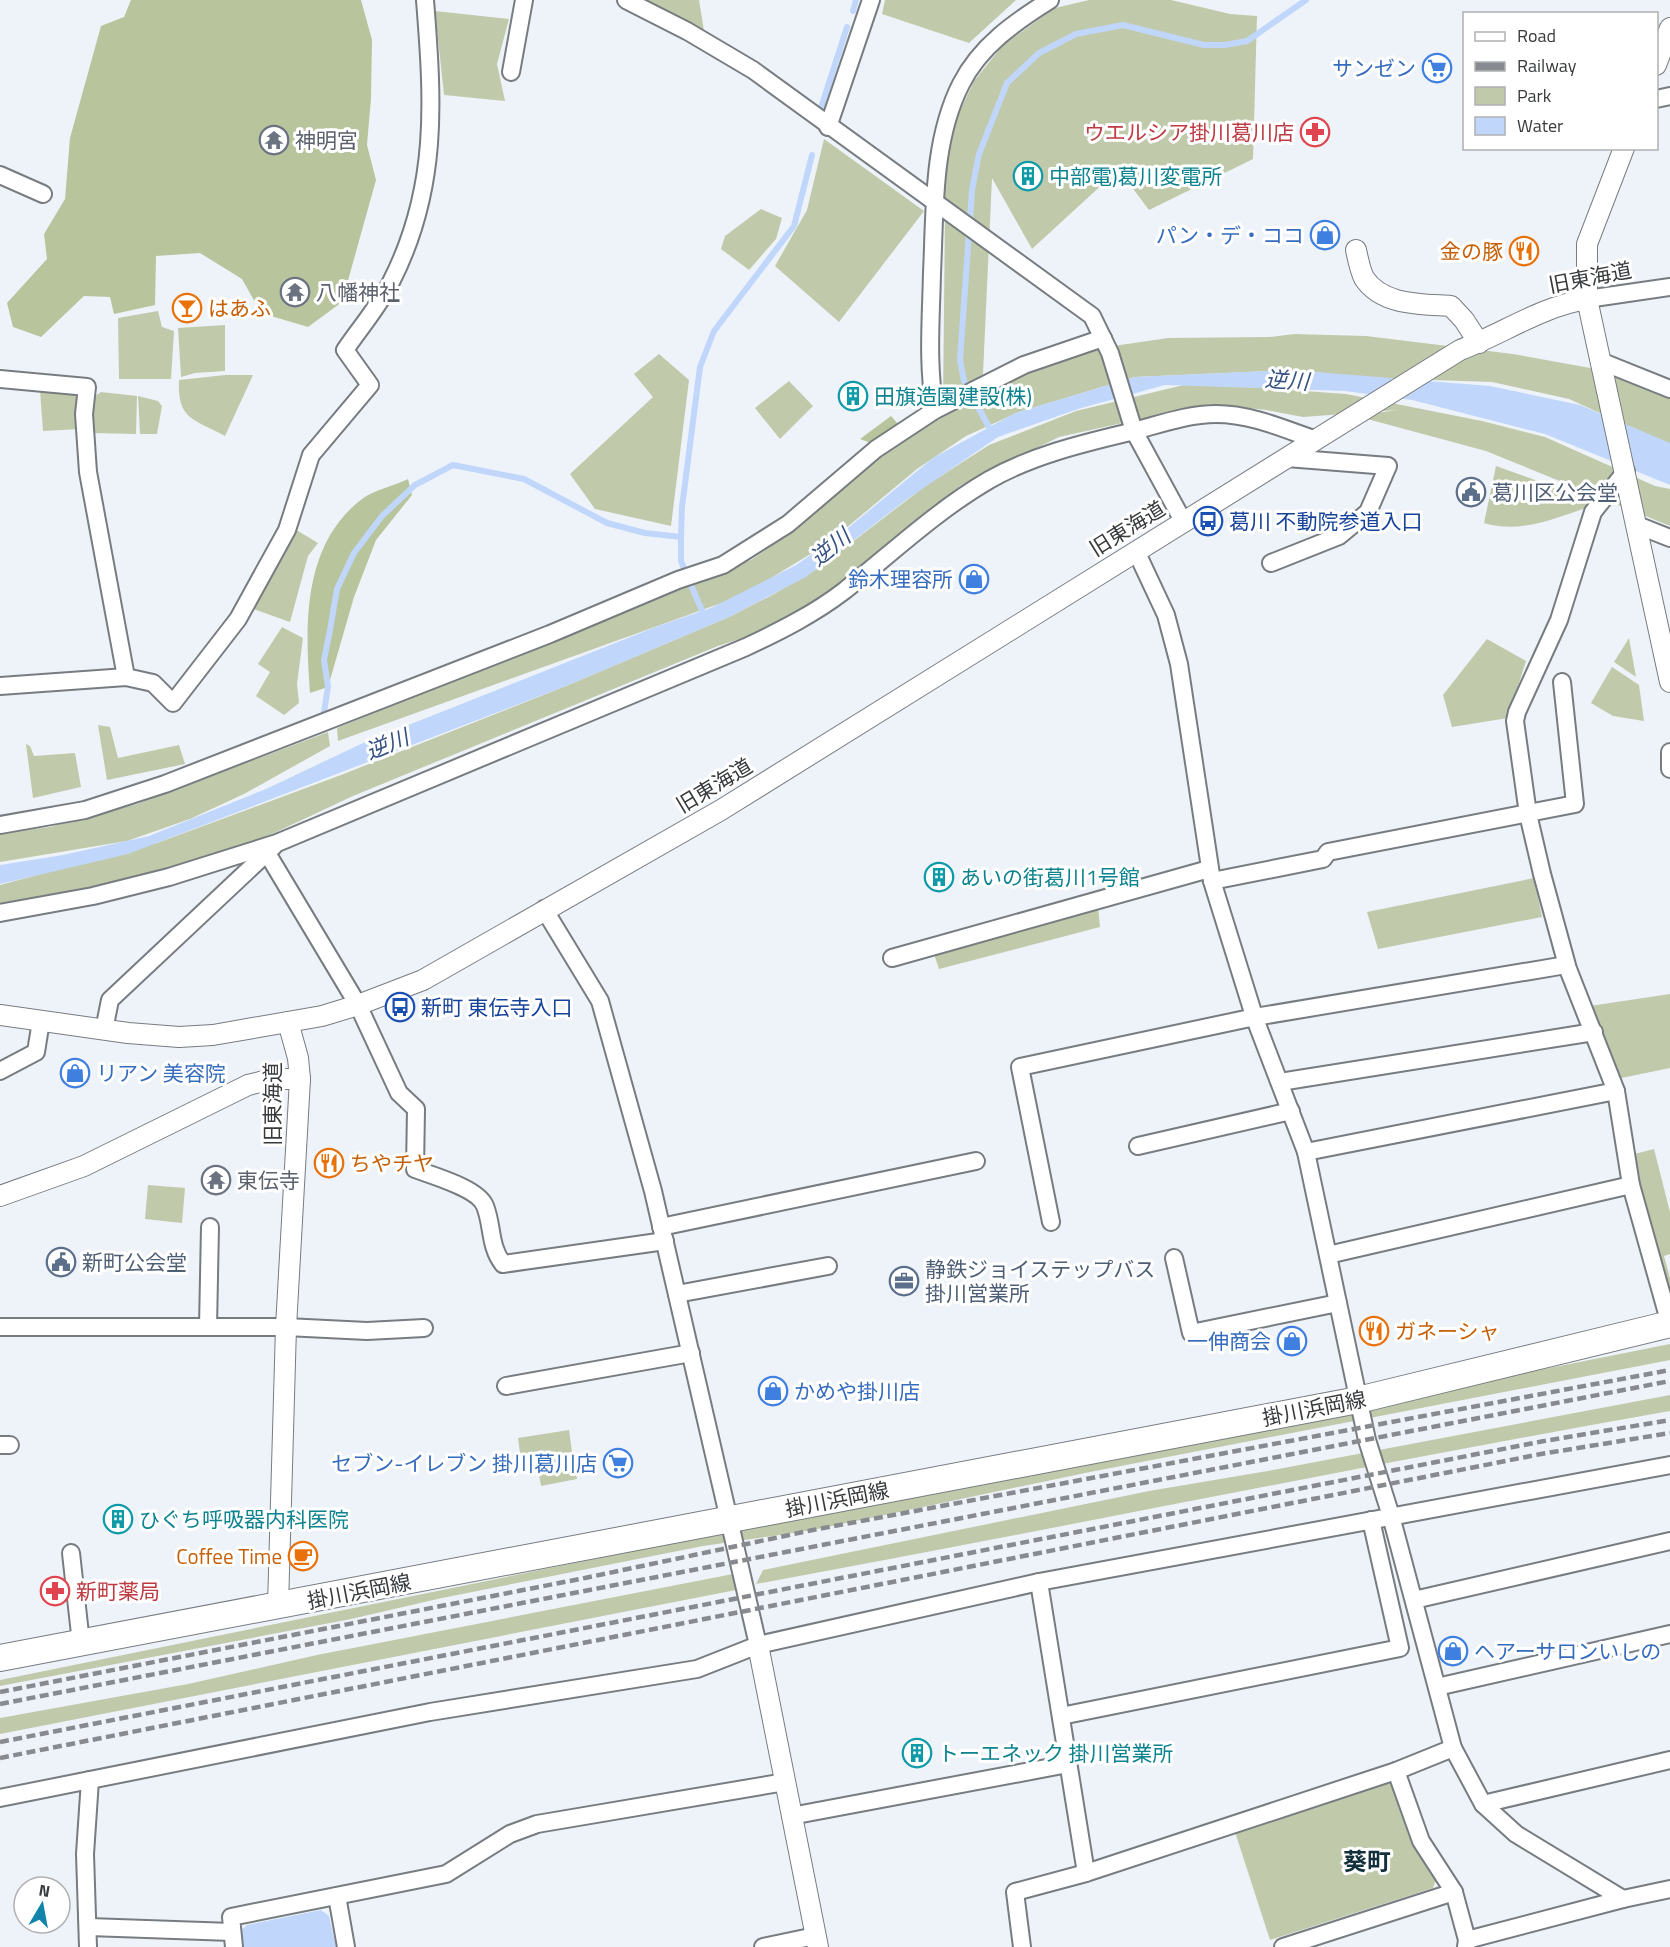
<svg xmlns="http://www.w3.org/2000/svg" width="1670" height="1947" font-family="'Titillium Web','Noto Sans JP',sans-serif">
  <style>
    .green { fill: #c0caaa }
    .forest { fill: #b7c49c }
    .water { fill: #c0d7fb }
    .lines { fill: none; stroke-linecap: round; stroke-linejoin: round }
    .stream { stroke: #c0d7fb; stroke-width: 6 }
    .minor-casing { stroke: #777c81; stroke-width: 20 }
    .tertiary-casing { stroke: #777c81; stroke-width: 22 }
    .primary-casing { stroke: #777c81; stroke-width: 28 }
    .minor { stroke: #fff; stroke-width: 16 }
    .tertiary { stroke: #fff; stroke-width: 20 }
    .primary { stroke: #fff; stroke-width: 26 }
    .rail { stroke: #878a8e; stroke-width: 4.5; stroke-dasharray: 9 4.5; stroke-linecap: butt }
    .labels { text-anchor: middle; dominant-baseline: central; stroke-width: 6; stroke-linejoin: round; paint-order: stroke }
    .shop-label { font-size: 21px; fill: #366cbe; stroke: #fff; text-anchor: end }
    .health-label { font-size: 21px; fill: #be3a42; stroke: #fff; text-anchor: end }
    .worship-label { font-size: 21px; fill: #5b616d; stroke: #fff; text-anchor: start }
    .culture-label { font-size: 21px; fill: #0d838f; stroke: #fff; text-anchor: start }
    .food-label { font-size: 21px; fill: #c56008; stroke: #fff; text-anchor: start }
    .street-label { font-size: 21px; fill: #383a3c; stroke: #fff }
    .service-label { font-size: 21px; fill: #4e5e75; stroke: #fff; text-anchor: start }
    .transit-label { font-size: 21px; fill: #164399; stroke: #fff; text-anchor: start }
    .water-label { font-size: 22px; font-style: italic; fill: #355282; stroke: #fff }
    .quarter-label { font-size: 24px; font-weight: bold; fill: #14303c; stroke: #fff }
  </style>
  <rect width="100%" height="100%" fill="#eef3fa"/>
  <g class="green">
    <polygon points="647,0 699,0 704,31"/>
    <polygon points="885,0 1016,0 969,43 882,14"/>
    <polygon points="1089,0 1171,0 1230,14 1257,16 1253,159 1149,210 1128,182 1106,181 1032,249 992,178 983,374 943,405 945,212 941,151 974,81 1003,45 1055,8"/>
    <polygon points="435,11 509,19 497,64 505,101 444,95"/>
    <polygon points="824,139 924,211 839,322 775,266 807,210"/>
    <polygon points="761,209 782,218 776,239 749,270 721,249 725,236"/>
    <polygon points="158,311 162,327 174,331 171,379 119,379 118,318"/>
    <polygon points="225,325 225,371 195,373 181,377 178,328"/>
    <polygon points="1294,334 1366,336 1513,354 1640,377 1670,391 1670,445 1569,399 1492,382 1370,378 1297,370 1135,377 1019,412 966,436 917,469 827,544 771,578 727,601 338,741 337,728 751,560 788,535 902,440 1023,372 1076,353 1120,345 1168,338 1269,337"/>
    <polygon points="659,354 689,380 671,526 595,509 570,474 653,397 634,374"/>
    <path d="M225 375H253L225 436C194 419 177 420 179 380Z"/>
    <polygon points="789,381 813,406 780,439 755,408"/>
    <polygon points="1192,383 1346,394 1482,421 1545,437 1655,486 1670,489 1670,526 1486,451 1356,416 1397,410 1303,417 1266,410 1209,404 1059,437 960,486 849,585 770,629 718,646 353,796 272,834 172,876 0,908 0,885 157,843 341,775 566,686 729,617 774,594 817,569 924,487 989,445 1076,411"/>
    <polygon points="40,390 74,392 81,405 81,429 43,431"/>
    <polygon points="101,392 137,396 136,434 92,433 92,398"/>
    <polygon points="138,396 158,401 162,406 157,434 140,434"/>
    <path d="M1496 466 1594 501 1589 507C1556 518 1520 534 1484 523Z"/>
    <polygon points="293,528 318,543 308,556 290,622 253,609"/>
    <polygon points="282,627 303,638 297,684 299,703 284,715 256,696 270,672 258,664"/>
    <polygon points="1629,638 1636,677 1614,662"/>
    <polygon points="1487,639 1526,661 1508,718 1452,727 1443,695"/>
    <polygon points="1612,667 1639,685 1644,721 1613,716 1591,703"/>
    <polygon points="98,725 110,727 118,758 179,745 185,764 107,780"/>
    <polygon points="328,732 330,746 244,794 190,819 127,841 0,862 0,833 50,827 137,804"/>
    <polygon points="26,744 30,746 34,756 75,753 81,787 33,798"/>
    <polygon points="1534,878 1542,917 1378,949 1367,912"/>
    <polygon points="1098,907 1100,927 939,969 934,954"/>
    <polygon points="1670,994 1670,1068 1612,1080 1583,1007"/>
    <polygon points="1654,1149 1670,1212 1670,1254 1664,1256 1670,1278 1670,1299 1627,1156"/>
    <polygon points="148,1185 185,1188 182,1223 145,1219"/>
    <polygon points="1670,1344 1670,1360 1090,1472 813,1530 703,1546 442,1598 351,1619 0,1686 0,1680 943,1488"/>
    <path d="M1670 1395V1411C1365 1465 1061 1528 756 1584L763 1570 1149 1491 1273 1470Z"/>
    <polygon points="569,1430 572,1452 521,1460 518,1438"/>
    <polygon points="573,1456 577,1479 541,1486 537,1462"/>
    <polygon points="733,1574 736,1590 0,1734 0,1718 188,1684 317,1655"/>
    <polygon points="1387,1783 1396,1787 1437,1877 1433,1888 1270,1940 1235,1832"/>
  </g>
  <g class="forest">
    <polygon points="131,0 361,0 372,40 371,98 367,145 376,180 342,302 308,327 261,313 242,279 200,253 156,256 155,305 114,314 110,297 84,296 41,337 13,327 7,303 47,259 44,234 65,199 70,138 101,26 124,17"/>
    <polygon points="891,416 898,424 882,438 871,443 860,439"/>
    <path d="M408 479 412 495 376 540 354 597 328 687 310 693C305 625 302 545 362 499 374 490 394 486 408 479Z"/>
  </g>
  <g class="water">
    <polygon points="1291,370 1490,386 1580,405 1670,443 1670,485 1545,434 1412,400 1345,391 1165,385 1078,409 998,437 906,500 806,577 729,617 566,686 128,854 0,884 0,865 63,855 149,836 266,789 363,743 658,626 711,608 796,565 837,537 933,458 1015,413 1135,377"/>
    <polygon points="321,1910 329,1916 336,1947 242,1947 239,1932 247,1925"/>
  </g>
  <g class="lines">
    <g class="stream">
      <polyline points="853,11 856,0"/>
      <polyline points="820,111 847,27"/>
      <polyline points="991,431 964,381 960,360 972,190 979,154 1007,83 1039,53 1076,34 1123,25 1204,45 1225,45 1247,41 1306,0"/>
      <polyline points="681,537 681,561 705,618"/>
      <polyline points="324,712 328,687 324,660 330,630 337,589 354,553 382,516 415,485 453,465 524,479 607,523 645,533 681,537 682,507 700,367 714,331 794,226 812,155"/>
    </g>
    <g class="minor-casing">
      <g id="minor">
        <polyline points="626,0 687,31 753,70 1092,316 1110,353 1134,431 1183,521"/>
        <polyline points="511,72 524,0"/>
        <polyline points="1656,99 1670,96"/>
        <polyline points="828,127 871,0"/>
        <polyline points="0,175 43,194"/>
        <polyline points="1587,299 1670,287"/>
        <polyline points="1600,361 1670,389"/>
        <polyline points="0,379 87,387 84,414 88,472 126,677"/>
        <path d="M935 410C927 363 931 320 932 273 935 211 932 141 961 84 980 46 1015 22 1050 0"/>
        <polyline points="1626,471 1593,512 1559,620 1517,712 1515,721 1528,814 1542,874 1568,969 1616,1091 1631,1185 1670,1324"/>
        <polyline points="1637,525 1670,538"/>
        <polyline points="1136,551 1166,615 1179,664 1212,881 1255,1019 1306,1152 1367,1440 1391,1516 1453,1748 1483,1804 1516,1834 1623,1899 1670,1889"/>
        <polyline points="1271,563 1339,536 1368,512 1388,466 1287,458"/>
        <path d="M0 686 126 677 153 683 173 703 238 619 287 530 311 455 370 385 345 350C360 328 379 306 391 282 439 188 433 101 425 0"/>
        <polyline points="1670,752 1670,769"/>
        <polyline points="0,825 85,810 165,784 550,634 678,580 723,565 788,524 876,449 935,410 1024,365 1103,338"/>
        <path d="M267 853 358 1005 399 1093 416 1109 415 1169C433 1176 478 1188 485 1206 493 1226 489 1246 503 1264L665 1241"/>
        <polyline points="1212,881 1323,859 1328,852 1575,804 1562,682"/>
        <polyline points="544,909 600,1001 653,1191 758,1645"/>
        <path d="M0 913 93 896 169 877 277 843 746 647C780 631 814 614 844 591 892 553 936 511 989 480 1031 456 1080 444 1126 433 1155 426 1186 414 1216 414 1251 414 1284 429 1316 440"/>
        <polyline points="892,958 1209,869"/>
        <polyline points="104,1030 110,1000 274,846"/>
        <polyline points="0,1071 36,1052 41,1021"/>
        <polyline points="1280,1082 1594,1032"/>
        <polyline points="1138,1146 1291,1111"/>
        <polyline points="1306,1152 1616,1091"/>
        <polyline points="1051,1222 1020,1067 1255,1017 1566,965"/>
        <polyline points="661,1227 976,1161"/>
        <polyline points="1328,1255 1631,1185"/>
        <polyline points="1174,1258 1191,1333 1338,1303"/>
        <polyline points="677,1294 828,1266"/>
        <polyline points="0,1327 286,1327 367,1331 424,1328"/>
        <polyline points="208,1327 210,1227"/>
        <polyline points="506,1386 691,1353"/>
        <polyline points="0,1445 10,1445"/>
        <polyline points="71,1553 81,1643"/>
        <polyline points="1039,1582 1086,1873"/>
        <polyline points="1414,1600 1670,1541"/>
        <polyline points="1437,1687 1670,1634"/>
        <polyline points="1061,1716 1400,1648 1371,1520"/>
        <polyline points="1396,1771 1421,1841 1454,1892 1467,1940 1466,1947"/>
        <polyline points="0,1798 430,1712 697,1669 758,1645 1039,1582 1670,1465"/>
        <polyline points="1483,1804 1670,1760"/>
        <polyline points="791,1816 1068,1764"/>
        <polyline points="337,1896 346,1947"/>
        <polyline points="89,1927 232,1932"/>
        <polyline points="1467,1940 1623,1899"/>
        <polyline points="88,1947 85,1854 90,1780"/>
        <polyline points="234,1947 231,1917 446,1874 510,1834 537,1824 785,1782"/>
        <polyline points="763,1947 815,1936"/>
        <polyline points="1022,1947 1015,1892 1086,1873 1396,1771 1453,1748"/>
        <polyline points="1283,1947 1454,1892"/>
      </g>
    </g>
    <g class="tertiary-casing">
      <g id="tertiary">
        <polyline points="1656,65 1670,28"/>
        <polyline points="1624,148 1587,244 1587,299 1670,682"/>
        <path d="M1356 250C1358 259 1360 270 1364 278 1382 306 1423 304 1451 306L1464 320 1479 343"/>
        <path d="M0 1015 128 1033 179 1037 213 1035 322 1016 358 1005 423 980 721 810 1460 350C1504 333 1540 307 1587 299"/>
        <polyline points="0,1196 84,1166 248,1085 272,1079 300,1079"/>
        <polyline points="278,1606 286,1327 300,1079 298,1058 288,1022"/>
        <polyline points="758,1645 818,1947"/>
      </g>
    </g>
    <g class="primary-casing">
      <polyline id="primary" points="0,1658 1358,1400 1670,1324"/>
    </g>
    <use href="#minor" class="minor"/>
    <use href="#tertiary" class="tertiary"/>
    <use href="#primary" class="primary"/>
    <g class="rail">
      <polyline points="0,1692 585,1578 813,1530 1670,1370"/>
      <polyline points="0,1704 1670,1381"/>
      <polyline points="0,1742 1544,1441 1670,1420"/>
      <polyline points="0,1758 1541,1454 1670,1433"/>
    </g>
  </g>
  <defs>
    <g id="supermarket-ring" transform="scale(1.5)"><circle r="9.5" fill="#fff" stroke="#3f7fe0" stroke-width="1.5"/><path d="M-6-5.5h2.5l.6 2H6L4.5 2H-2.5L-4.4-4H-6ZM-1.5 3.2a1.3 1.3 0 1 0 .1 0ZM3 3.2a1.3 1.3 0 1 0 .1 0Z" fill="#3f7fe0"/></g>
    <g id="pharmacy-ring" transform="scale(1.5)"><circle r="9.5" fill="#fff" stroke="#e0444e" stroke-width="1.5"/><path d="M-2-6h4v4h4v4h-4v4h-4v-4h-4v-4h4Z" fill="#e0444e"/></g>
    <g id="temple-ring" transform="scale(1.5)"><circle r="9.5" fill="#fff" stroke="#6b7280" stroke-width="1.5"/><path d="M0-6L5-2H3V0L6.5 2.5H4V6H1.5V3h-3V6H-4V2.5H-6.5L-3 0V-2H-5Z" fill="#6b7280"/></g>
    <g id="building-ring" transform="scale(1.5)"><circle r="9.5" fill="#fff" stroke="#0f9aa8" stroke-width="1.5"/><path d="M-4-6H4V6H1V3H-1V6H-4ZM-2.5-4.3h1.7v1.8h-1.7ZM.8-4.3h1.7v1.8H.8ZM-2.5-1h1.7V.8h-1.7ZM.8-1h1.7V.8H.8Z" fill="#0f9aa8"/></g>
    <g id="shop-ring" transform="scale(1.5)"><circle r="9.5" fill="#fff" stroke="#3f7fe0" stroke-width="1.5"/><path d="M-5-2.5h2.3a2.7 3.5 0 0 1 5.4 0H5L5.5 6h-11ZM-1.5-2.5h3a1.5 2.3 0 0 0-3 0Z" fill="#3f7fe0"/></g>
    <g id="restaurant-ring" transform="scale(1.5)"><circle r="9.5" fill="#fff" stroke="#e8710a" stroke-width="1.5"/><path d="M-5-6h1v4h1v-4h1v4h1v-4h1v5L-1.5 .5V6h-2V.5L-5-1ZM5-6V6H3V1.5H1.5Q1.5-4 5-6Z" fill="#e8710a"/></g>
    <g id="bar-ring" transform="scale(1.5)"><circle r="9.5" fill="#fff" stroke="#e8710a" stroke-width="1.5"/><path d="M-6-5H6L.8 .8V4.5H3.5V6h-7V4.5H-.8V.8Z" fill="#e8710a"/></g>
    <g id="civic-ring" transform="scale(1.5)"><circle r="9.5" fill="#fff" stroke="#5c6f8a" stroke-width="1.5"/><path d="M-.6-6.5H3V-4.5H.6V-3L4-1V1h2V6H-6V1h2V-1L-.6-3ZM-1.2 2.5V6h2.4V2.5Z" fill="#5c6f8a"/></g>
    <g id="bus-ring" transform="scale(1.5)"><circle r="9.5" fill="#fff" stroke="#1a4fb4" stroke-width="1.5"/><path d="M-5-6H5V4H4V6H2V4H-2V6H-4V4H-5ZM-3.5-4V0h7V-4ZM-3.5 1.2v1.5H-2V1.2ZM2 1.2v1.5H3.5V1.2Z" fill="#1a4fb4"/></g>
    <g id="office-ring" transform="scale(1.5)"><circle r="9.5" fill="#fff" stroke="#5c6f8a" stroke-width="1.5"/><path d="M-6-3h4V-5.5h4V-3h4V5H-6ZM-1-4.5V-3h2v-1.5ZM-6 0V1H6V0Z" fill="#5c6f8a"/></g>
    <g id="cafe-ring" transform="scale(1.5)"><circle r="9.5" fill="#fff" stroke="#e8710a" stroke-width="1.5"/><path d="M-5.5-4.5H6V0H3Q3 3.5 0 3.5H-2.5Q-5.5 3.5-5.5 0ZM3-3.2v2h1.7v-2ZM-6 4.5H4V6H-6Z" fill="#e8710a"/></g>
  </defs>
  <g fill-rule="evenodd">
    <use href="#supermarket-ring" x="1437" y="68"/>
    <use href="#pharmacy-ring" x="1315" y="132"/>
    <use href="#temple-ring" x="274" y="140"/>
    <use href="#building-ring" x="1028" y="176"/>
    <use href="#shop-ring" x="1325" y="235"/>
    <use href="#restaurant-ring" x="1524" y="251"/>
    <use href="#temple-ring" x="295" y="292"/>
    <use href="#bar-ring" x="187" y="308"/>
    <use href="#building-ring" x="853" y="396"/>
    <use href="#civic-ring" x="1471" y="492"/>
    <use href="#bus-ring" x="1208" y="521"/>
    <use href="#shop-ring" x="974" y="579"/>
    <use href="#building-ring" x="939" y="877"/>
    <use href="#bus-ring" x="400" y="1007"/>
    <use href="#shop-ring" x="75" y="1073"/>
    <use href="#restaurant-ring" x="329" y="1163"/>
    <use href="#temple-ring" x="216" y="1180"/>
    <use href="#civic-ring" x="61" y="1262"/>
    <use href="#office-ring" x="904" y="1281"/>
    <use href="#restaurant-ring" x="1374" y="1331"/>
    <use href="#shop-ring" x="1292" y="1341"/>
    <use href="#shop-ring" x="773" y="1391"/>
    <use href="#supermarket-ring" x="618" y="1463"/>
    <use href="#building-ring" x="118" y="1519"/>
    <use href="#cafe-ring" x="303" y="1556"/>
    <use href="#pharmacy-ring" x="55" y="1591"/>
    <use href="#shop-ring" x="1453" y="1651"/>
    <use href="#building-ring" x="917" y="1753"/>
  </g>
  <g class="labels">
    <g class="shop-label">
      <text x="1416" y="68">サンゼン</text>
      <text x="1304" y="235">パン・デ・ココ</text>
      <text x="953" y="579">鈴木理容所</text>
      <text x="96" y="1073" text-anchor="start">リアン 美容院</text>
      <text x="1271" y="1341">一伸商会</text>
      <text x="794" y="1391" text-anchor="start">かめや掛川店</text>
      <text x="597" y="1463">セブン-イレブン 掛川葛川店</text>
      <text x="1474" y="1651" text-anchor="start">ヘアーサロンいしの</text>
    </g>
    <g class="health-label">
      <text x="1294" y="132">ウエルシア掛川葛川店</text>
      <text x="76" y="1591" text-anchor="start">新町薬局</text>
    </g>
    <g class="worship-label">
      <text x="295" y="140">神明宮</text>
      <text x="316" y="292">八幡神社</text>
      <text x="237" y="1180">東伝寺</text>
    </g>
    <g class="culture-label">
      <text x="1049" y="176">中部電)葛川変電所</text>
      <text x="874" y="396">田旗造園建設(株)</text>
      <text x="960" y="877">あいの街葛川1号館</text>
      <text x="139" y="1519">ひぐち呼吸器内科医院</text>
      <text x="938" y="1753">トーエネック 掛川営業所</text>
    </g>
    <g class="food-label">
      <text x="1503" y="251" text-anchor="end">金の豚</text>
      <text x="208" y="308">はあふ</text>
      <text x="350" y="1163">ちやチヤ</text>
      <text x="1395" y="1331">ガネーシャ</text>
      <text x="282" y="1556" text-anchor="end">Coffee Time</text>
    </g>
    <g class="street-label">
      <text transform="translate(1590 277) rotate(-11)">旧東海道</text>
      <text transform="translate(1127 528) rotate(-32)">旧東海道</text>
      <text transform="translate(714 785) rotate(-31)">旧東海道</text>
      <text transform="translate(272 1104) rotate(-90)">旧東海道</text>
      <text transform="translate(1314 1408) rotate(-11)">掛川浜岡線</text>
      <text transform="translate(837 1499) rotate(-11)">掛川浜岡線</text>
      <text transform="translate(359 1591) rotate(-11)">掛川浜岡線</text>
    </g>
    <g class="service-label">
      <text x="1492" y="492">葛川区公会堂</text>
      <text x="82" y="1262">新町公会堂</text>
      <text x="925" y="1269">静鉄ジョイステップバス<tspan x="925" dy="24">掛川営業所</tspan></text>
    </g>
    <g class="transit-label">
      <text x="1229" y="521">葛川 不動院参道入口</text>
      <text x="421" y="1007">新町 東伝寺入口</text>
    </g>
    <g class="water-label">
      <text transform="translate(1287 380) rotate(4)">逆川</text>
      <text transform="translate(830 547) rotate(-39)">逆川</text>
      <text transform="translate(387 744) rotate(-22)">逆川</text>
    </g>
    <g class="quarter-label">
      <text x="1367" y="1861">葵町</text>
    </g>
  </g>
  <rect x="1463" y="12" width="195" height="138" fill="#ffffff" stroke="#afb0b1" stroke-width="1.5"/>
  <rect x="1475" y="32" width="30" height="9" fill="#ffffff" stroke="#afb0b1" stroke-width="1.5"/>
  <text x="1517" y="42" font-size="18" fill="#383a3c">Road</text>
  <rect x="1475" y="62" width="30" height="9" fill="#878a8e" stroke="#afb0b1" stroke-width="1.5"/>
  <text x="1517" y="72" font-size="18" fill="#383a3c">Railway</text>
  <rect x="1475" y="87" width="30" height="18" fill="#c0caaa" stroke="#afb0b1" stroke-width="1.5"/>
  <text x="1517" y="102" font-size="18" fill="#383a3c">Park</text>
  <rect x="1475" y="117" width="30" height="18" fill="#c0d7fb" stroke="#afb0b1" stroke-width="1.5"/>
  <text x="1517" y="132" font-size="18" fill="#383a3c">Water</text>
  <g transform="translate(42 1905) rotate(10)"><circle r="28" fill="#ffffff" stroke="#afb0b1" stroke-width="1.5"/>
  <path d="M0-4.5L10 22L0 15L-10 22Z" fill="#1283aa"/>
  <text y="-9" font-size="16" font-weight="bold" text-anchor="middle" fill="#383a3c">N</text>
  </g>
</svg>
